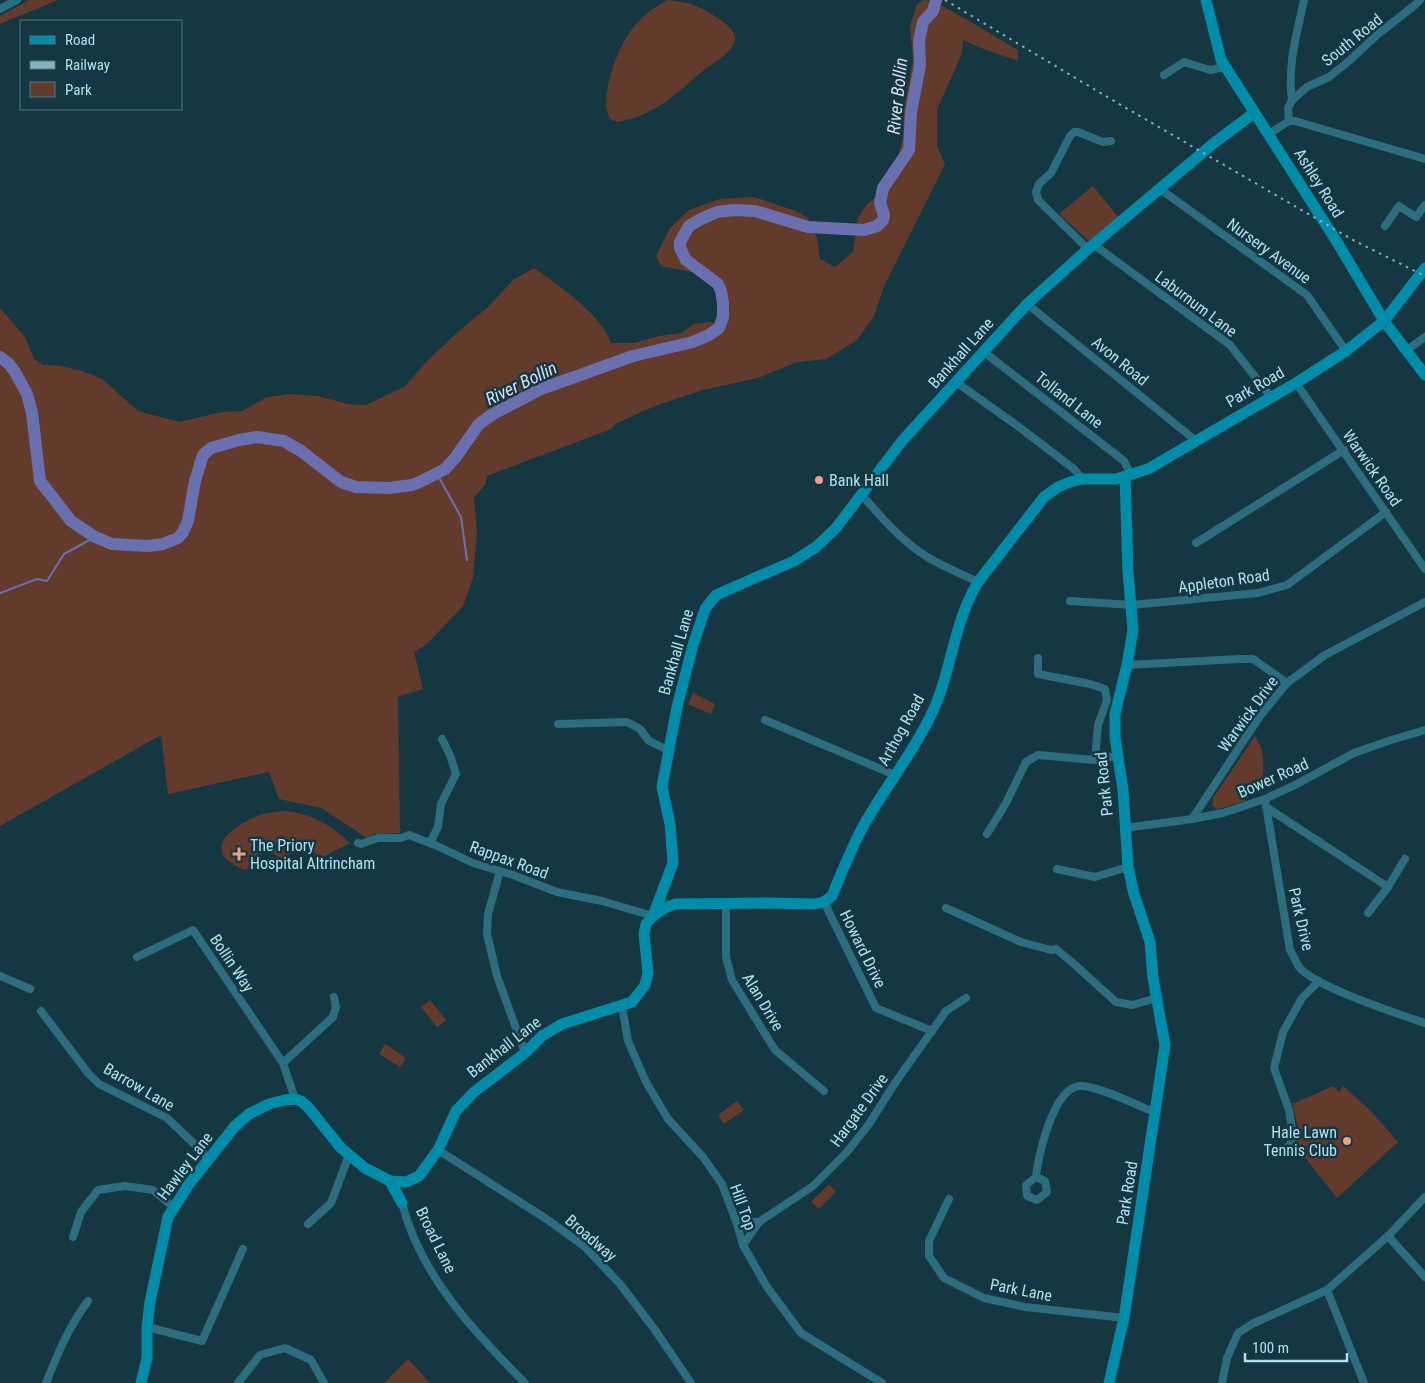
<svg xmlns="http://www.w3.org/2000/svg" width="1425" height="1383" font-family="'Roboto Condensed',sans-serif">
  <style>
    .green { fill: #633b2d }
    .lines { fill: none; stroke-linecap: round; stroke-linejoin: round }
    .stream { stroke: #6a70af; stroke-width: 2 }
    .river { stroke: #6a70af; stroke-width: 12 }
    .street { stroke: #2c6d7f; stroke-width: 8 }
    .secondary { stroke: #018daa; stroke-width: 11 }
    .rail { stroke: #85b2c0; stroke-width: 2; stroke-dasharray: 2.5 5; stroke-linecap: butt }
    .poi-dot { fill: #f39f83; stroke: #143741; stroke-width: 2 }
    .labels { text-anchor: middle; dominant-baseline: central; stroke-width: 5; stroke-linejoin: round; paint-order: stroke }
    .street-label { font-size: 16px; fill: #afe0ef; stroke: #143741 }
    .poi-label { font-size: 16px; fill: #afe0ef; stroke: #143741; text-anchor: start }
    .water-label { font-size: 18px; font-style: italic; fill: #daddf0; stroke: #143741 }
  </style>
  <rect width="100%" height="100%" fill="#143741"/>
  <g class="green">
    <polygon points="29,0 58,0 0,24 0,16"/>
    <path d="M668 0C676 1 684 2 691 4 701 7 731 24 734 34 736 37 735 42 733 45 728 56 709 65 699 74 678 93 658 111 630 119 625 120 620 123 615 121 597 115 612 66 618 54 622 44 630 30 638 22 646 12 657 6 668 0Z"/>
    <path d="M924 0C939 0 1001 41 1018 50V61L986 50 963 40 962 52 953 74 937 109V146L945 164 884 286 874 316 857 340 826 359 797 362 758 378 703 390 655 406 615 424 611 429 487 476 485 485 474 498 477 533 473 578 463 606 427 644 414 652 423 689 398 697 400 833 374 834 367 838 321 808 279 799 269 772 168 794 161 735 0 826V308L25 337 34 359 43 365 61 366 82 371 102 379 138 411 179 422 222 412 242 411 267 397 290 394 318 396 348 404 366 405 404 387 430 358 460 330 488 307 513 280 534 268C557 284 603 316 611 343H634L659 336 681 333 694 324 712 322 719 327C725 312 725 288 710 277 704 274 670 268 661 266L656 256 670 228 689 210 720 199 754 197 796 211 808 218 817 238 820 259 835 267 853 252 858 218 867 204 889 187 903 138 904 109 913 59 910 26 917 4Z"/>
    <polygon points="1093,186 1118,217 1089,241 1059,214"/>
    <polygon points="693,693 715,704 711,714 688,704"/>
    <path d="M1255 736C1264 751 1265 762 1262 779L1270 789C1259 785 1246 787 1245 801L1218 809 1212 806 1213 798Z"/>
    <path d="M283 811C312 813 329 824 350 843L319 859 314 852 309 853 304 847 294 851 283 859 268 851 261 853 252 867 245 870C196 851 234 824 263 814 269 812 276 812 283 811Z"/>
    <polygon points="430,1000 446,1020 437,1027 421,1007"/>
    <polygon points="385,1044 406,1058 400,1067 379,1054"/>
    <polygon points="1333,1086 1339,1092 1343,1086 1370,1110 1398,1142 1337,1198 1296,1146 1298,1127 1292,1103 1295,1103"/>
    <polygon points="737,1101 744,1110 724,1124 718,1115"/>
    <polygon points="829,1184 836,1192 819,1209 811,1202"/>
    <polygon points="408,1359 430,1383 384,1383"/>
  </g>
  <g class="lines">
    <g class="stream">
      <polyline points="437,474 461,517 467,560"/>
      <polyline points="0,593 37,579 47,581 64,554 95,537"/>
    </g>
    <polyline class="river" points="0,357 9,364 15,372 27,394 32,413 40,481 71,521 95,537 112,544 148,546 163,544 178,538 183,532 188,521 195,481 203,455 211,448 239,440 257,437 284,441 301,451 341,482 356,487 389,488 412,485 422,481 445,469 455,458 479,424 493,414 541,389 633,356 693,342 709,335 719,328 723,317 723,303 721,291 718,284 686,260 680,248 680,242 689,226 701,219 717,212 734,210 755,211 808,227 864,230 877,226 883,220 884,215 880,203 883,188 909,150 911,112 920,65 919,41 923,22 933,11 936,0"/>
    <g class="street">
      <polyline points="0,9 17,0"/>
      <polyline points="1164,75 1184,62 1210,70 1225,67"/>
      <path d="M1292 100C1287 66 1297 33 1304 0"/>
      <polyline points="1289,121 1288,108 1292,100 1307,87 1329,77 1349,61 1378,34 1415,5 1420,0"/>
      <polyline points="1269,134 1289,121 1295,121 1425,159"/>
      <polyline points="1160,189 1307,295 1346,351"/>
      <polyline points="1385,226 1399,206 1416,217 1425,205"/>
      <polyline points="1093,244 1230,345 1271,397"/>
      <polyline points="1088,249 1038,200 1036,192 1039,184 1051,173 1070,136 1074,132 1078,132 1103,142 1111,141"/>
      <polyline points="1027,304 1195,440"/>
      <polyline points="1407,350 1425,337"/>
      <polyline points="984,352 1124,461 1131,475"/>
      <polyline points="956,382 1019,427 1074,469 1082,479"/>
      <polyline points="1296,383 1425,569"/>
      <path d="M861 494C880 516 903 543 929 558 944 567 962 574 978 582"/>
      <polyline points="1196,543 1344,450"/>
      <polyline points="1070,601 1132,605 1258,593 1287,585 1386,512"/>
      <polyline points="1038,658 1038,674 1090,684 1105,689 1107,700 1098,725 1095,760"/>
      <polyline points="1127,665 1239,659 1253,659 1287,683"/>
      <polyline points="765,720 895,775"/>
      <polyline points="558,724 627,722 640,729 649,741 668,750"/>
      <path d="M1265 799 1290 950C1293 955 1296 962 1299 967 1315 987 1398 1014 1425 1023"/>
      <polyline points="1266,807 1388,887"/>
      <polyline points="1192,819 1260,716 1287,683 1325,655 1425,602"/>
      <polyline points="1125,828 1192,819 1223,813 1265,799 1295,785 1354,753 1391,740 1425,730"/>
      <polyline points="987,834 1006,803 1026,762 1038,755 1095,760 1117,756"/>
      <polyline points="358,843 361,844 378,838 401,838 409,835 435,845 473,863 513,875 557,892 602,901 653,916"/>
      <polyline points="430,843 438,827 441,804 456,774 450,755 442,739"/>
      <polyline points="1057,869 1095,877 1128,867"/>
      <polyline points="500,871 488,914 487,934 497,976 525,1053"/>
      <polyline points="824,902 876,1008 932,1031"/>
      <polyline points="726,904 726,957 732,980 775,1050 824,1091"/>
      <polyline points="946,908 1021,942 1051,950 1056,949 1074,964 1116,1002 1132,1005 1157,998"/>
      <polyline points="1368,913 1388,887 1405,859"/>
      <polyline points="137,957 193,930 283,1063 295,1099"/>
      <polyline points="0,976 30,989"/>
      <polyline points="622,1006 628,1041 646,1082 668,1119 703,1157 722,1184 736,1221 743,1245 767,1287 801,1333 882,1383"/>
      <polyline points="41,1011 88,1073 99,1084 167,1118 210,1159"/>
      <polyline points="283,1063 333,1017 336,1007 334,997"/>
      <polyline points="438,1150 545,1218 584,1246 620,1284 655,1330 691,1383"/>
      <polyline points="1285,1151 1291,1143 1293,1135 1289,1110 1274,1068 1283,1032 1302,998 1319,981"/>
      <path d="M1036 1177 1045 1181 1047 1192 1037 1200 1027 1196 1026 1185 1036 1177C1038 1156 1053 1089 1079 1086 1095 1084 1139 1106 1156 1113"/>
      <polyline points="949,1199 929,1241 929,1256 944,1278 984,1298 1025,1307 1124,1318"/>
      <path d="M402 1203C420 1275 474 1332 525 1383"/>
      <polyline points="736,1221 759,1222"/>
      <polyline points="308,1224 331,1203 349,1155"/>
      <polyline points="1388,1236 1425,1277"/>
      <polyline points="73,1237 81,1212 98,1190 125,1186 153,1190 173,1207"/>
      <polyline points="743,1245 759,1222 813,1186 847,1152 869,1124 895,1083 946,1011 966,998"/>
      <polyline points="1327,1290 1364,1383"/>
      <polyline points="147,1327 202,1341 243,1249"/>
      <path d="M46 1383C58 1353 68 1328 88 1301"/>
      <polyline points="238,1383 260,1355 285,1348 311,1360 324,1383"/>
      <polyline points="1222,1383 1227,1358 1238,1333 1252,1324 1327,1290 1388,1236 1425,1197"/>
    </g>
    <g class="secondary">
      <polyline points="1206,0 1221,60 1337,242 1384,321 1425,375"/>
      <path d="M653 916 663 909 675 904 769 903 815 904 824 902 832 896C842 871 852 846 865 823 886 786 913 753 931 715 952 672 953 623 978 582L1044 497 1058 487 1070 482 1082 479H1116L1148 469 1296 383 1346 351 1384 321 1425 268"/>
      <polyline points="390,1181 406,1182 419,1176 438,1150 456,1111 474,1092 525,1053 542,1036 562,1024 632,1002 645,985 648,973 644,934 646,924 653,916 673,863 670,824 662,787 677,707 693,645 705,609 716,595 794,561 816,547 836,528 902,441 1027,304 1088,249 1214,143 1254,113"/>
      <polyline points="141,1383 147,1358 147,1327 150,1302 168,1217 189,1184 235,1126 249,1114 269,1104 285,1100 295,1099 301,1101 308,1107 341,1148 365,1168 390,1181 402,1203"/>
      <polyline points="1109,1383 1124,1318 1165,1045 1153,978 1150,942 1134,894 1128,867 1123,790 1115,737 1115,714 1127,665 1133,630 1128,572 1125,477"/>
    </g>
    <polyline class="rail" points="945,0 1109,98 1353,240 1425,276"/>
  </g>
  <g class="poi-dot">
    <circle cx="819" cy="480" r="5"/>
    <path d="M236.5 846.5h5v5h5v5h-5v5h-5v-5h-5v-5h5z"/>
    <circle cx="1347" cy="1141" r="5"/>
  </g>
  <g class="labels">
    <g class="street-label">
      <text transform="translate(1352 40) rotate(-39)">South Road</text>
      <text transform="translate(1319 183) rotate(58)">Ashley Road</text>
      <text transform="translate(1269 251) rotate(36)">Nursery Avenue</text>
      <text transform="translate(1196 304) rotate(37)">Laburnum Lane</text>
      <text transform="translate(961 353) rotate(-48)">Bankhall Lane</text>
      <text transform="translate(1120 361) rotate(39)">Avon Road</text>
      <text transform="translate(1255 387) rotate(-30)">Park Road</text>
      <text transform="translate(1069 400) rotate(38)">Tolland Lane</text>
      <text transform="translate(1372 468) rotate(55)">Warwick Road</text>
      <text transform="translate(1224 581) rotate(-8)">Appleton Road</text>
      <text transform="translate(676 652) rotate(-74)">Bankhall Lane</text>
      <text transform="translate(1248 714) rotate(-54)">Warwick Drive</text>
      <text transform="translate(901 730) rotate(-61)">Arthog Road</text>
      <text transform="translate(1273 778) rotate(-24)">Bower Road</text>
      <text transform="translate(1104 784) rotate(-96)">Park Road</text>
      <text transform="translate(509 860) rotate(20)">Rappax Road</text>
      <text transform="translate(1301 919) rotate(77)">Park Drive</text>
      <text transform="translate(863 949) rotate(64)">Howard Drive</text>
      <text transform="translate(232 963) rotate(56)">Bollin Way</text>
      <text transform="translate(763 1002) rotate(59)">Alan Drive</text>
      <text transform="translate(504 1047) rotate(-38)">Bankhall Lane</text>
      <text transform="translate(139 1087) rotate(30)">Barrow Lane</text>
      <text transform="translate(859 1110) rotate(-54)">Hargate Drive</text>
      <text transform="translate(185 1166) rotate(-53)">Hawley Lane</text>
      <text transform="translate(1127 1193) rotate(-81)">Park Road</text>
      <text transform="translate(743 1207) rotate(70)">Hill Top</text>
      <text transform="translate(591 1238) rotate(41)">Broadway</text>
      <text transform="translate(436 1240) rotate(64)">Broad Lane</text>
      <text transform="translate(1021 1290) rotate(11)">Park Lane</text>
    </g>
    <g class="poi-label">
      <text x="829" y="480">Bank Hall</text>
      <text x="250" y="845">The Priory<tspan x="250" dy="18">Hospital Altrincham</tspan></text>
      <text x="1337" y="1132" text-anchor="end">Hale Lawn<tspan x="1337" dy="18">Tennis Club</tspan></text>
    </g>
    <g class="water-label">
      <text transform="translate(897 96) rotate(-84)">River Bollin</text>
      <text transform="translate(521 383) rotate(-26)">River Bollin</text>
    </g>
  </g>
  <rect x="20" y="20" width="162" height="90" fill="#143741" stroke="#527b87"/>
  <rect x="30" y="36" width="25" height="8" fill="#018daa" stroke="#527b87"/>
  <text x="65" y="45" font-size="15" fill="#afe0ef">Road</text>
  <rect x="30" y="61" width="25" height="8" fill="#85b2c0" stroke="#527b87"/>
  <text x="65" y="70" font-size="15" fill="#afe0ef">Railway</text>
  <rect x="30" y="82" width="25" height="15" fill="#633b2d" stroke="#527b87"/>
  <text x="65" y="95" font-size="15" fill="#afe0ef">Park</text>
  <path d="M1245 1353v8h102v-8" fill="none" stroke="#afe0ef" stroke-width="2.5"/>
  <text x="1252" y="1353" font-size="15" fill="#afe0ef" stroke="#143741" stroke-width="4" paint-order="stroke">100 m</text>
</svg>
